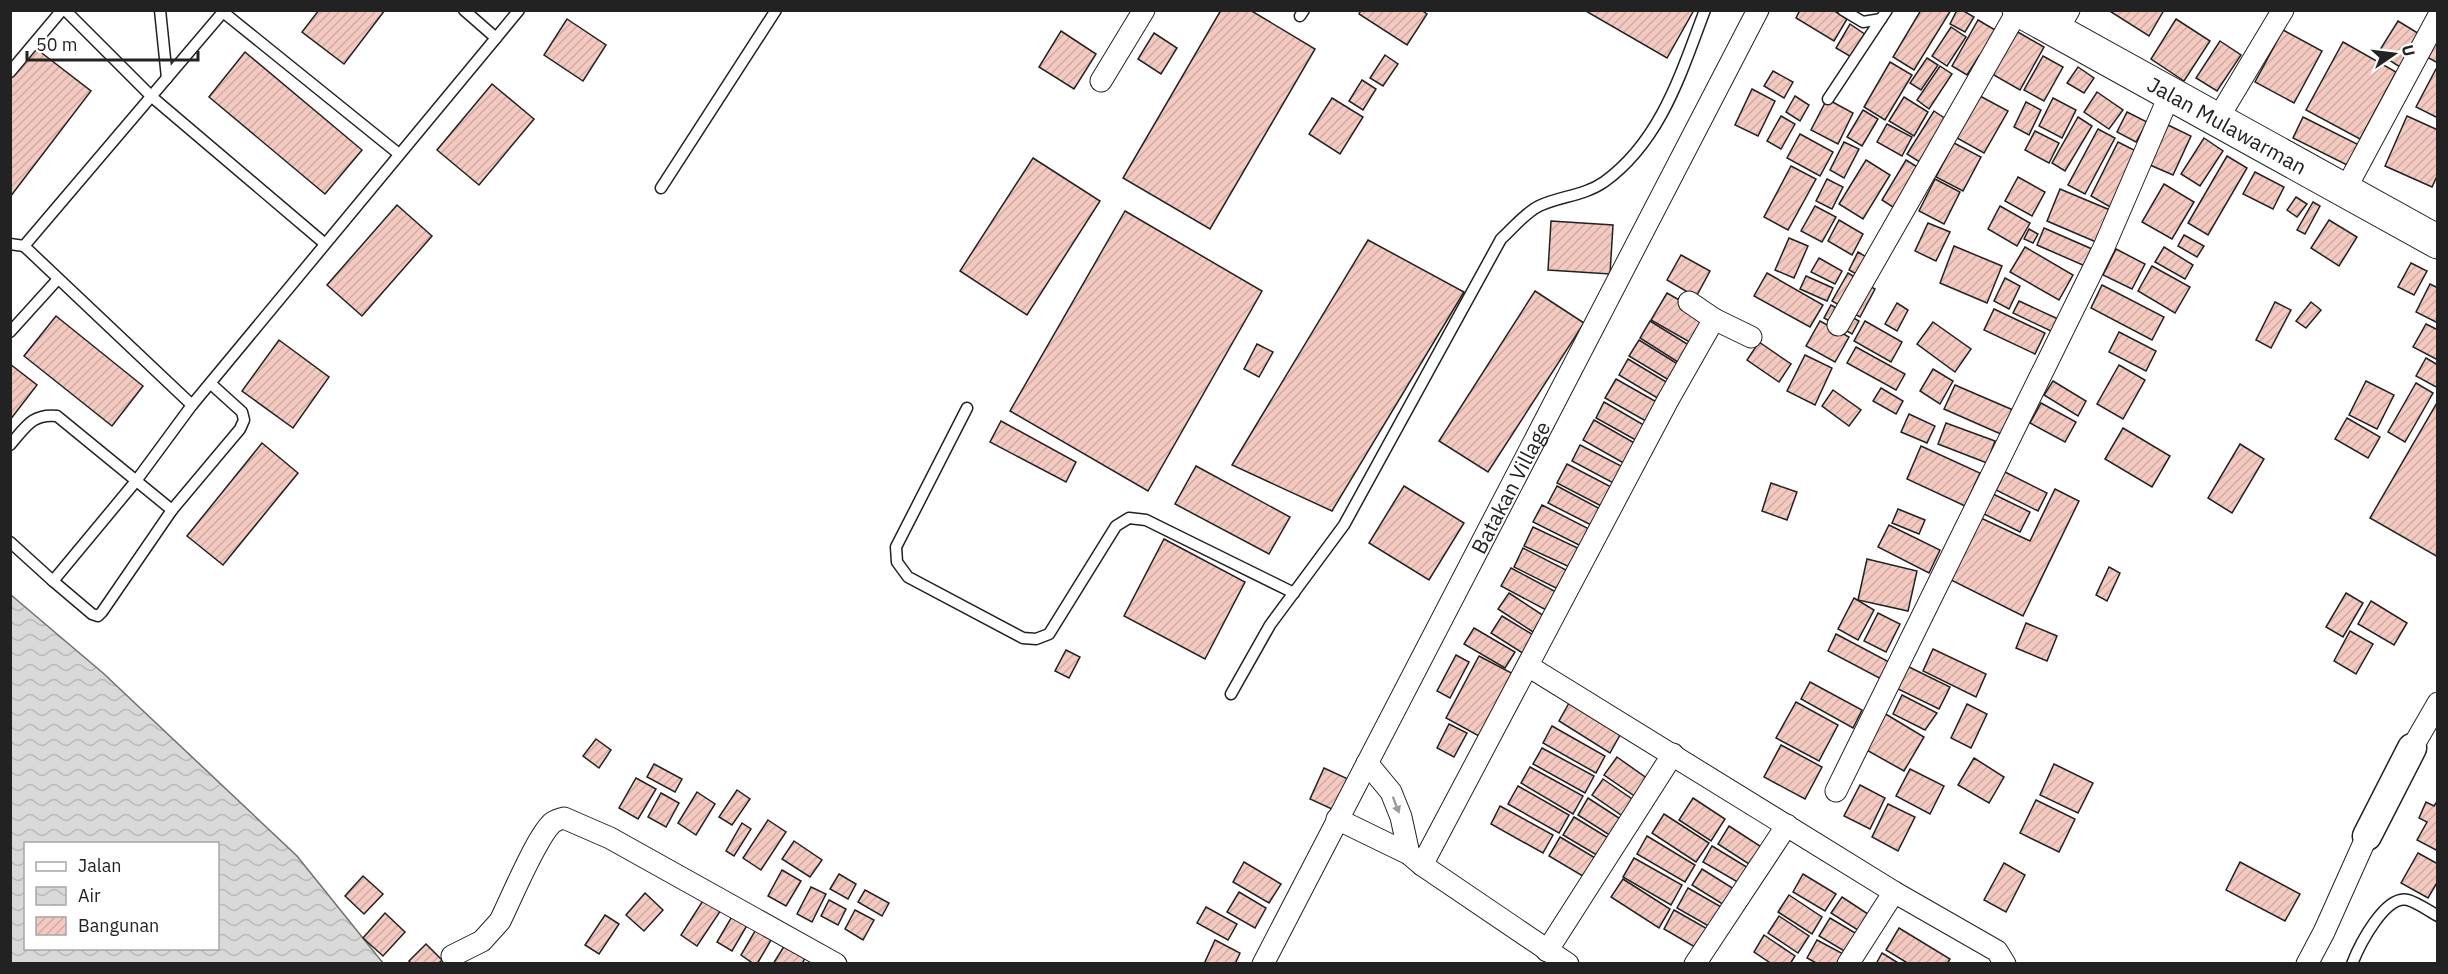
<svg xmlns="http://www.w3.org/2000/svg" width="2448" height="974" font-family="'IBM Plex Sans',sans-serif">
  <style>
    .water { fill: url(#water-waves); stroke: #6f6f6f; stroke-width: 1.5; fill-rule: evenodd }
    .building { fill: url(#building-hatch); stroke: #222; stroke-width: 1.5 }
    .lines { fill: none; stroke-linecap: round; stroke-linejoin: round }
    .lane-casing { stroke: #222; stroke-width: 13 }
    .street-casing { stroke: #222; stroke-width: 23 }
    .secondary-casing { stroke: #222; stroke-width: 31 }
    .primary-casing { stroke: #222; stroke-width: 35 }
    .lane { stroke: #fff; stroke-width: 10 }
    .street { stroke: #fff; stroke-width: 21 }
    .secondary { stroke: #fff; stroke-width: 28 }
    .primary { stroke: #fff; stroke-width: 33 }
    .oneway { fill: #9c9c9c }
    .labels { text-anchor: middle; dominant-baseline: central; stroke-width: 4.5; stroke-linejoin: round; paint-order: stroke }
    .street-label { font-size: 21px; fill: #222; stroke: #fff }
  </style>
  <defs>
    <pattern id="water-waves" width="16" height="10" patternUnits="userSpaceOnUse" patternTransform="scale(1.5)"><rect width="16" height="10" fill="#d9d9d9"/><path d="M0 5q4-4 8 0t8 0" fill="none" stroke="#bababa"/></pattern>
    <pattern id="building-hatch" width="6" height="6" patternUnits="userSpaceOnUse" patternTransform="scale(1.5)"><rect width="6" height="6" fill="#f3c9c0"/><path d="M-1 1l2-2M0 6l6-6M5 7l2-2" fill="none" stroke="#d0aca5"/></pattern>
  </defs>
  <rect width="100%" height="100%" fill="#fff"/>
  <path class="water" d="M11 595 103 673 297 856 383 963H11ZM26 844H218V948H26Z"/>
  <g class="building">
    <polygon points="319,10 385,10 344,64 302,32"/>
    <polygon points="1221,10 1250,10 1315,49 1210,229 1123,178"/>
    <polygon points="1361,10 1421,10 1427,14 1407,45 1359,14"/>
    <polygon points="1584,10 1694,10 1667,58"/>
    <polygon points="1800,10 1833,10 1847,19 1834,41 1796,18"/>
    <polygon points="1921,10 1951,10 1914,70 1893,57"/>
    <polygon points="1957,10 1962,10 1974,17 1965,32 1950,24"/>
    <polygon points="2108,10 2164,10 2149,36"/>
    <polygon points="567,19 606,45 583,81 544,55"/>
    <polygon points="2176,19 2210,41 2184,81 2151,59"/>
    <polygon points="1978,20 2002,34 1987,61 1979,56 1967,75 1952,66"/>
    <polygon points="2398,21 2421,35 2400,67 2378,53"/>
    <polygon points="1850,24 1866,35 1853,58 1836,48"/>
    <polygon points="1951,27 1966,37 1947,66 1932,56"/>
    <polygon points="2283,30 2322,51 2294,103 2255,82"/>
    <polygon points="2438,30 2438,63 2423,55"/>
    <polygon points="1061,31 1096,54 1074,89 1039,67"/>
    <polygon points="2016,31 2044,47 2020,90 1992,74"/>
    <polygon points="1154,33 1177,48 1161,74 1138,59"/>
    <polygon points="2220,41 2241,55 2217,91 2196,78"/>
    <polygon points="2343,42 2396,72 2360,139 2306,110"/>
    <polygon points="34,47 91,91 10,197 10,79"/>
    <polygon points="245,52 362,150 325,194 209,97"/>
    <polygon points="1385,55 1398,64 1383,86 1370,78"/>
    <polygon points="2043,56 2063,67 2044,101 2024,90"/>
    <polygon points="1927,58 1938,65 1921,90 1910,83"/>
    <polygon points="1890,62 1912,75 1885,120 1864,107"/>
    <polygon points="1940,66 1952,74 1929,109 1917,100"/>
    <polygon points="2078,67 2094,78 2084,93 2067,83"/>
    <polygon points="2436,69 2438,69 2438,118 2416,107"/>
    <polygon points="1773,71 1793,82 1784,98 1764,86"/>
    <polygon points="1362,80 1376,89 1363,110 1349,101"/>
    <polygon points="492,84 534,119 479,185 437,150"/>
    <polygon points="1752,89 1775,101 1758,136 1735,125"/>
    <polygon points="2097,92 2123,110 2109,129 2084,112"/>
    <polygon points="1795,96 1809,105 1800,121 1786,112"/>
    <polygon points="1980,96 2008,111 1984,153 1957,138"/>
    <polygon points="1904,97 1928,112 1914,136 1889,121"/>
    <polygon points="1332,98 1363,117 1340,154 1309,134"/>
    <polygon points="2053,98 2076,110 2062,138 2039,126"/>
    <polygon points="1827,99 1853,113 1838,144 1811,130"/>
    <polygon points="2026,102 2041,110 2029,135 2014,127"/>
    <polygon points="1863,110 1878,119 1862,146 1847,137"/>
    <polygon points="1934,111 1952,123 1926,166 1907,154"/>
    <polygon points="2127,112 2147,122 2136,142 2117,132"/>
    <polygon points="1781,116 1795,124 1781,149 1767,141"/>
    <polygon points="2407,116 2438,130 2438,174 2432,187 2385,166"/>
    <polygon points="2078,117 2092,126 2065,171 2052,163"/>
    <polygon points="2303,117 2359,145 2349,166 2293,138"/>
    <polygon points="1887,124 1912,137 1902,156 1877,142"/>
    <polygon points="2168,125 2191,136 2173,175 2150,165"/>
    <polygon points="2098,129 2115,138 2085,194 2068,185"/>
    <polygon points="2035,131 2059,143 2049,163 2025,150"/>
    <polygon points="1800,134 1833,152 1820,176 1787,158"/>
    <polygon points="2204,138 2223,151 2200,186 2181,174"/>
    <polygon points="1844,142 1859,149 1844,178 1830,170"/>
    <polygon points="2118,142 2140,153 2112,208 2091,196"/>
    <polygon points="1954,143 1981,157 1963,191 1936,177"/>
    <polygon points="2227,156 2247,168 2208,235 2188,223"/>
    <polygon points="1033,158 1100,201 1027,315 960,271"/>
    <polygon points="1866,160 1890,175 1863,219 1839,204"/>
    <polygon points="1906,160 1927,173 1902,213 1882,200"/>
    <polygon points="1791,166 1816,179 1788,230 1764,217"/>
    <polygon points="2255,172 2284,187 2273,209 2243,194"/>
    <polygon points="2018,177 2045,192 2032,216 2005,201"/>
    <polygon points="1827,179 1843,187 1832,209 1816,201"/>
    <polygon points="1935,179 1960,192 1944,224 1919,211"/>
    <polygon points="2164,184 2194,202 2172,239 2142,222"/>
    <polygon points="2060,189 2110,210 2096,242 2047,221"/>
    <polygon points="2296,197 2307,204 2297,217 2287,210"/>
    <polygon points="2313,202 2320,206 2305,234 2297,230"/>
    <polygon points="397,205 432,236 362,316 327,285"/>
    <polygon points="1815,206 1836,217 1822,242 1801,231"/>
    <polygon points="2000,206 2030,223 2017,246 1988,229"/>
    <polygon points="1125,211 1262,291 1148,491 1010,411"/>
    <polygon points="1839,220 1863,234 1852,255 1828,241"/>
    <polygon points="2329,220 2357,237 2339,266 2311,248"/>
    <polygon points="1551,221 1613,225 1610,274 1548,270"/>
    <polygon points="1928,223 1950,232 1936,261 1915,251"/>
    <polygon points="2044,228 2092,249 2085,266 2037,245"/>
    <polygon points="2029,229 2038,234 2033,243 2024,239"/>
    <polygon points="2184,235 2204,246 2197,257 2178,246"/>
    <polygon points="1789,238 1808,246 1794,278 1775,270"/>
    <polygon points="1368,240 1464,292 1332,511 1232,465"/>
    <polygon points="1954,246 2002,266 1987,303 1940,283"/>
    <polygon points="2025,247 2073,275 2059,300 2010,272"/>
    <polygon points="2164,247 2193,265 2185,279 2155,262"/>
    <polygon points="2116,249 2145,264 2132,289 2103,275"/>
    <polygon points="1858,252 1868,258 1858,275 1849,270"/>
    <polygon points="1681,255 1710,271 1696,297 1667,280"/>
    <polygon points="1819,258 1842,271 1835,284 1811,272"/>
    <polygon points="2411,263 2427,271 2414,295 2398,287"/>
    <polygon points="2152,266 2190,287 2175,313 2138,291"/>
    <polygon points="1767,273 1823,305 1810,327 1754,296"/>
    <polygon points="1848,273 1875,289 1860,317 1832,301"/>
    <polygon points="1806,276 1833,288 1827,301 1800,289"/>
    <polygon points="2005,278 2020,286 2009,309 1994,301"/>
    <polygon points="2430,284 2438,288 2438,323 2416,312"/>
    <polygon points="2102,285 2164,317 2152,340 2091,308"/>
    <polygon points="1535,291 1584,323 1488,472 1439,441"/>
    <polygon points="1667,293 1709,317 1693,344 1651,320"/>
    <polygon points="2019,301 2058,319 2053,332 2013,313"/>
    <polygon points="2275,302 2291,310 2271,348 2256,340"/>
    <polygon points="2311,302 2321,310 2306,328 2296,321"/>
    <polygon points="1897,303 1908,310 1897,331 1885,324"/>
    <polygon points="1831,305 1859,321 1852,334 1824,318"/>
    <polygon points="1994,309 2045,333 2035,354 1984,330"/>
    <polygon points="56,316 143,386 112,426 24,356"/>
    <polygon points="1650,321 1692,347 1681,364 1640,338"/>
    <polygon points="1820,321 1849,337 1835,362 1806,346"/>
    <polygon points="1865,321 1902,342 1891,362 1854,341"/>
    <polygon points="1933,322 1971,349 1955,372 1917,344"/>
    <polygon points="2426,324 2438,330 2438,360 2413,347"/>
    <polygon points="2119,332 2156,351 2146,371 2109,352"/>
    <polygon points="279,340 329,377 293,428 242,391"/>
    <polygon points="1639,340 1681,366 1672,382 1629,356"/>
    <polygon points="1759,342 1791,364 1779,382 1747,360"/>
    <polygon points="1257,344 1273,352 1259,377 1244,369"/>
    <polygon points="1856,347 1905,374 1896,390 1847,363"/>
    <polygon points="1805,355 1832,368 1815,405 1787,391"/>
    <polygon points="2426,358 2438,365 2438,388 2416,376"/>
    <polygon points="1628,359 1673,386 1664,402 1619,375"/>
    <polygon points="10,364 37,385 10,420"/>
    <polygon points="2119,365 2145,380 2123,419 2097,404"/>
    <polygon points="1933,369 1953,381 1940,404 1920,391"/>
    <polygon points="1616,379 1662,405 1651,424 1605,398"/>
    <polygon points="2053,381 2086,401 2078,416 2044,395"/>
    <polygon points="2366,381 2394,395 2377,429 2349,415"/>
    <polygon points="2416,383 2433,393 2405,442 2388,432"/>
    <polygon points="1955,385 2013,410 2003,435 1944,409"/>
    <polygon points="1881,388 1903,401 1896,414 1873,401"/>
    <polygon points="1833,390 1861,410 1849,426 1822,406"/>
    <polygon points="2438,401 2438,557 2370,518"/>
    <polygon points="1604,402 1649,428 1641,443 1596,418"/>
    <polygon points="2041,403 2076,422 2065,442 2030,423"/>
    <polygon points="1909,414 1935,426 1927,443 1901,432"/>
    <polygon points="2347,418 2380,437 2368,458 2335,439"/>
    <polygon points="1594,420 1638,445 1627,465 1583,440"/>
    <polygon points="1001,421 1076,462 1066,482 990,442"/>
    <polygon points="1946,423 1995,441 1987,463 1938,444"/>
    <polygon points="2123,428 2170,456 2152,487 2105,459"/>
    <polygon points="262,443 298,473 223,565 187,536"/>
    <polygon points="2240,444 2264,459 2232,513 2208,498"/>
    <polygon points="1580,445 1627,469 1619,486 1572,461"/>
    <polygon points="1921,446 1980,473 1965,506 1907,479"/>
    <polygon points="1567,464 1617,490 1607,509 1557,483"/>
    <polygon points="1196,466 1290,517 1269,554 1175,504"/>
    <polygon points="2005,472 2047,493 2038,511 1996,490"/>
    <polygon points="1771,483 1797,492 1787,520 1762,511"/>
    <polygon points="1404,486 1464,523 1429,580 1369,543"/>
    <polygon points="1557,486 1604,511 1595,527 1548,503"/>
    <polygon points="2055,489 2079,501 2023,616 1951,580 1981,518 2030,541"/>
    <polygon points="1991,493 2030,512 2020,532 1982,513"/>
    <polygon points="1542,505 1593,531 1585,548 1533,522"/>
    <polygon points="1898,509 1925,520 1919,534 1892,523"/>
    <polygon points="1889,525 1940,550 1929,573 1878,547"/>
    <polygon points="1533,527 1582,550 1574,569 1524,546"/>
    <polygon points="1164,539 1245,582 1205,659 1124,616"/>
    <polygon points="1523,548 1570,572 1560,590 1514,567"/>
    <polygon points="1867,559 1917,571 1908,611 1858,600"/>
    <polygon points="2109,567 2120,573 2107,601 2096,595"/>
    <polygon points="1511,568 1558,593 1548,611 1501,586"/>
    <polygon points="1509,593 1544,616 1533,632 1498,609"/>
    <polygon points="2346,593 2363,603 2343,637 2326,627"/>
    <polygon points="1854,598 1874,610 1858,640 1838,629"/>
    <polygon points="2371,601 2407,623 2394,645 2358,624"/>
    <polygon points="1878,613 1900,624 1886,652 1864,641"/>
    <polygon points="1502,616 1535,636 1524,654 1491,633"/>
    <polygon points="2026,623 2057,636 2047,661 2016,648"/>
    <polygon points="1474,628 1515,652 1505,668 1464,644"/>
    <polygon points="2350,631 2373,644 2356,674 2334,661"/>
    <polygon points="1836,634 1891,663 1883,680 1828,651"/>
    <polygon points="1933,649 1986,674 1976,697 1923,671"/>
    <polygon points="1066,650 1080,657 1069,678 1055,671"/>
    <polygon points="1456,655 1469,662 1450,698 1437,691"/>
    <polygon points="1479,656 1521,678 1488,741 1446,718"/>
    <polygon points="1907,666 1950,687 1939,709 1896,688"/>
    <polygon points="1810,682 1862,710 1853,728 1801,699"/>
    <polygon points="1902,695 1937,713 1925,730 1893,714"/>
    <polygon points="1796,702 1838,725 1819,761 1776,738"/>
    <polygon points="1569,703 1620,735 1610,753 1559,721"/>
    <polygon points="1967,704 1987,714 1971,748 1951,738"/>
    <polygon points="1884,713 1924,737 1904,771 1863,748"/>
    <polygon points="1449,724 1467,733 1454,757 1437,748"/>
    <polygon points="1552,726 1605,756 1596,773 1543,743"/>
    <polygon points="596,739 611,750 599,768 583,756"/>
    <polygon points="1781,745 1822,767 1805,799 1764,777"/>
    <polygon points="1542,748 1594,776 1585,793 1533,764"/>
    <polygon points="1617,757 1648,779 1636,797 1604,775"/>
    <polygon points="1974,758 2004,777 1989,803 1958,785"/>
    <polygon points="654,764 682,779 675,792 647,777"/>
    <polygon points="2054,764 2093,783 2078,813 2040,795"/>
    <polygon points="1530,767 1583,796 1573,814 1521,783"/>
    <polygon points="1324,768 1348,779 1334,810 1310,799"/>
    <polygon points="1910,769 1944,786 1930,814 1896,796"/>
    <polygon points="636,778 656,789 638,819 619,808"/>
    <polygon points="1603,779 1635,801 1624,817 1592,795"/>
    <polygon points="1860,785 1885,798 1870,829 1844,816"/>
    <polygon points="1518,786 1569,815 1559,833 1508,804"/>
    <polygon points="737,790 750,799 732,825 719,817"/>
    <polygon points="697,792 715,804 696,835 678,823"/>
    <polygon points="661,793 679,803 666,827 648,817"/>
    <polygon points="1588,798 1622,820 1611,836 1578,815"/>
    <polygon points="1693,798 1725,819 1711,841 1679,820"/>
    <polygon points="2036,800 2075,819 2059,852 2020,833"/>
    <polygon points="2438,800 2438,851 2417,840 2427,822 2419,818 2426,802 2434,806"/>
    <polygon points="1888,804 1915,817 1898,851 1872,837"/>
    <polygon points="1500,806 1553,835 1543,853 1491,824"/>
    <polygon points="1664,814 1709,843 1696,862 1652,833"/>
    <polygon points="1574,817 1610,839 1600,857 1563,835"/>
    <polygon points="768,820 786,832 761,870 743,858"/>
    <polygon points="742,823 751,829 734,856 726,851"/>
    <polygon points="1729,826 1763,848 1752,866 1718,844"/>
    <polygon points="1647,836 1695,865 1685,882 1637,854"/>
    <polygon points="1560,837 1597,859 1586,878 1549,856"/>
    <polygon points="794,841 822,860 810,877 782,859"/>
    <polygon points="1712,846 1750,869 1741,884 1703,862"/>
    <polygon points="2418,853 2438,864 2438,881 2428,898 2401,883"/>
    <polygon points="1634,858 1682,885 1671,905 1623,877"/>
    <polygon points="1244,862 1281,884 1269,903 1233,882"/>
    <polygon points="2240,862 2300,894 2285,921 2226,890"/>
    <polygon points="2004,863 2025,875 2006,912 1984,900"/>
    <polygon points="1702,869 1734,889 1724,905 1692,885"/>
    <polygon points="782,870 801,881 786,906 768,896"/>
    <polygon points="839,874 856,884 848,899 830,889"/>
    <polygon points="1803,874 1836,894 1825,911 1793,892"/>
    <polygon points="363,876 383,894 364,914 345,896"/>
    <polygon points="1623,879 1670,909 1659,928 1611,897"/>
    <polygon points="811,887 826,894 812,922 797,914"/>
    <polygon points="1688,888 1723,908 1712,928 1677,908"/>
    <polygon points="865,890 889,903 882,916 858,902"/>
    <polygon points="1239,892 1266,908 1255,928 1227,912"/>
    <polygon points="645,893 663,910 644,931 626,915"/>
    <polygon points="1789,895 1822,917 1812,934 1778,912"/>
    <polygon points="1842,897 1874,918 1864,934 1831,913"/>
    <polygon points="704,899 721,910 697,946 681,935"/>
    <polygon points="829,900 846,909 838,925 821,916"/>
    <polygon points="1206,907 1237,924 1228,940 1197,923"/>
    <polygon points="855,910 874,920 863,940 845,929"/>
    <polygon points="1674,910 1711,931 1700,950 1664,929"/>
    <polygon points="385,913 405,932 383,956 363,938"/>
    <polygon points="734,913 749,922 732,951 717,942"/>
    <polygon points="605,915 619,924 599,954 585,945"/>
    <polygon points="1779,916 1809,936 1798,953 1768,933"/>
    <polygon points="1830,918 1862,937 1851,955 1819,936"/>
    <polygon points="758,926 774,935 757,964 754,964 741,955"/>
    <polygon points="1899,928 1950,959 1947,964 1909,964 1886,950"/>
    <polygon points="1764,935 1795,956 1790,964 1772,964 1754,952"/>
    <polygon points="788,940 808,952 802,964 773,964"/>
    <polygon points="1215,940 1240,953 1235,964 1204,964"/>
    <polygon points="1817,940 1849,957 1846,964 1818,964 1807,958"/>
    <polygon points="426,944 442,960 438,964 412,964 409,961"/>
    <polygon points="1882,953 1900,964 1876,964"/>
  </g>
  <g class="lines">
    <g class="lane-casing">
      <g id="lane">
        <polyline points="65,10 152,97 324,243"/>
        <polyline points="160,10 167,78"/>
        <polyline points="464,10 496,38 519,10"/>
        <polyline points="1843,10 1863,22 1881,19"/>
        <polyline points="223,12 399,154"/>
        <polyline points="1300,16 1304,10"/>
        <polyline points="10,72 62,10"/>
        <polyline points="1828,99 1887,10"/>
        <polyline points="661,188 776,10"/>
        <polyline points="10,244 24,246"/>
        <polyline points="10,332 58,279"/>
        <polyline points="210,383 242,412 244,420 240,429 172,510 102,612 98,616 92,614 53,581 136,481 192,405 496,38"/>
        <polyline points="192,405 24,246 223,12 221,10"/>
        <polyline points="967,408 896,547 897,562 908,577 1023,638 1036,639 1049,634 1116,526 1129,518 1146,520 1294,593"/>
        <path d="M10 445C25 428 32 413 57 416L172 510"/>
        <polyline points="10,542 53,581"/>
        <path d="M1231 694 1270 625 1344 525 1501 239C1512 229 1525 213 1539 206 1560 196 1584 196 1604 182 1661 141 1681 73 1705 10"/>
        <path d="M2352 964C2359 946 2385 894 2408 900 2418 903 2429 911 2438 916"/>
      </g>
    </g>
    <g class="street-casing">
      <g id="street">
        <polyline points="2057,31 2069,10"/>
        <polyline points="1101,81 1144,10"/>
        <polyline points="2217,120 2283,10"/>
        <polyline points="2345,190 2438,17"/>
        <polyline points="1689,302 1714,319"/>
        <polyline points="1838,325 2018,10"/>
        <polyline points="1528,666 1894,892 1997,951 2005,964"/>
        <polyline points="2412,748 2438,703"/>
        <polyline points="1367,763 1391,792 1401,817 1409,854"/>
        <polyline points="1836,791 2104,247 2170,94"/>
        <polyline points="1337,819 1409,854 1422,865 1568,964"/>
        <polyline points="1422,865 1668,400 1714,319 1751,337"/>
        <polyline points="1547,951 1673,754"/>
        <path d="M452 956 482 941 500 921C511 899 536 838 552 823 556 820 559 819 564 818L610 838 836 964"/>
        <path id="s1" d="M1263 964 1758 10"/>
        <polyline points="1695,964 1787,825"/>
        <polyline points="1848,964 1894,892"/>
        <polyline points="2307,964 2324,932 2367,836"/>
      </g>
    </g>
    <g class="secondary-casing">
      <polyline id="secondary" points="2367,836 2412,748"/>
    </g>
    <g class="primary-casing">
      <g id="primary">
        <path id="s2" d="M2019 10 2438 242"/>
      </g>
    </g>
    <use href="#lane" class="lane"/>
    <use href="#street" class="street"/>
    <use href="#secondary" class="secondary"/>
    <use href="#primary" class="primary"/>
  </g>
  <defs><path id="oneway-solid" d="M-6-.8H1V-3.2L6.5 0L1 3.2V.8H-6Z" transform="scale(1.5)"/></defs>
  <use class="oneway" href="#oneway-solid" transform="translate(1396 805) rotate(69)"/>
  <g class="labels">
    <g class="street-label">
      <text stroke="none"><textPath href="#s2" startOffset="238">Jalan Mulawarman</textPath></text>
      <text stroke="none"><textPath href="#s1" startOffset="537">Batakan Village</textPath></text>
    </g>
  </g>
  <rect width="2448" height="974" fill="none" stroke="#222222" stroke-width="24"/>
  <rect x="24" y="842" width="195" height="108" fill="#ffffff" stroke="#a7a7a7" stroke-width="1.5"/>
  <rect x="36" y="862" width="30" height="9" fill="#ffffff" stroke="#a7a7a7" stroke-width="1.5"/>
  <text x="78" y="872" font-size="18" fill="#222222">Jalan</text>
  <rect x="36" y="887" width="30" height="18" fill="url(#water-waves)" stroke="#a7a7a7" stroke-width="1.5"/>
  <text x="78" y="902" font-size="18" fill="#222222">Air</text>
  <rect x="36" y="917" width="30" height="18" fill="url(#building-hatch)" stroke="#a7a7a7" stroke-width="1.5"/>
  <text x="78" y="932" font-size="18" fill="#222222">Bangunan</text>
  <g transform="translate(2394 54) rotate(76)" stroke="#ffffff" stroke-width="4.5" paint-order="stroke">
  <path d="M0-4.5L10 22L0 15L-10 22Z" fill="#222222"/>
  <text y="-9" font-size="16" font-weight="bold" text-anchor="middle" fill="#222222">U</text>
  </g>
  <path d="M27 51v9h171v-9" fill="none" stroke="#222222" stroke-width="3"/>
  <text x="36" y="51" font-size="18" fill="#222222" stroke="#ffffff" stroke-width="4.5" paint-order="stroke">50 m</text>
</svg>
